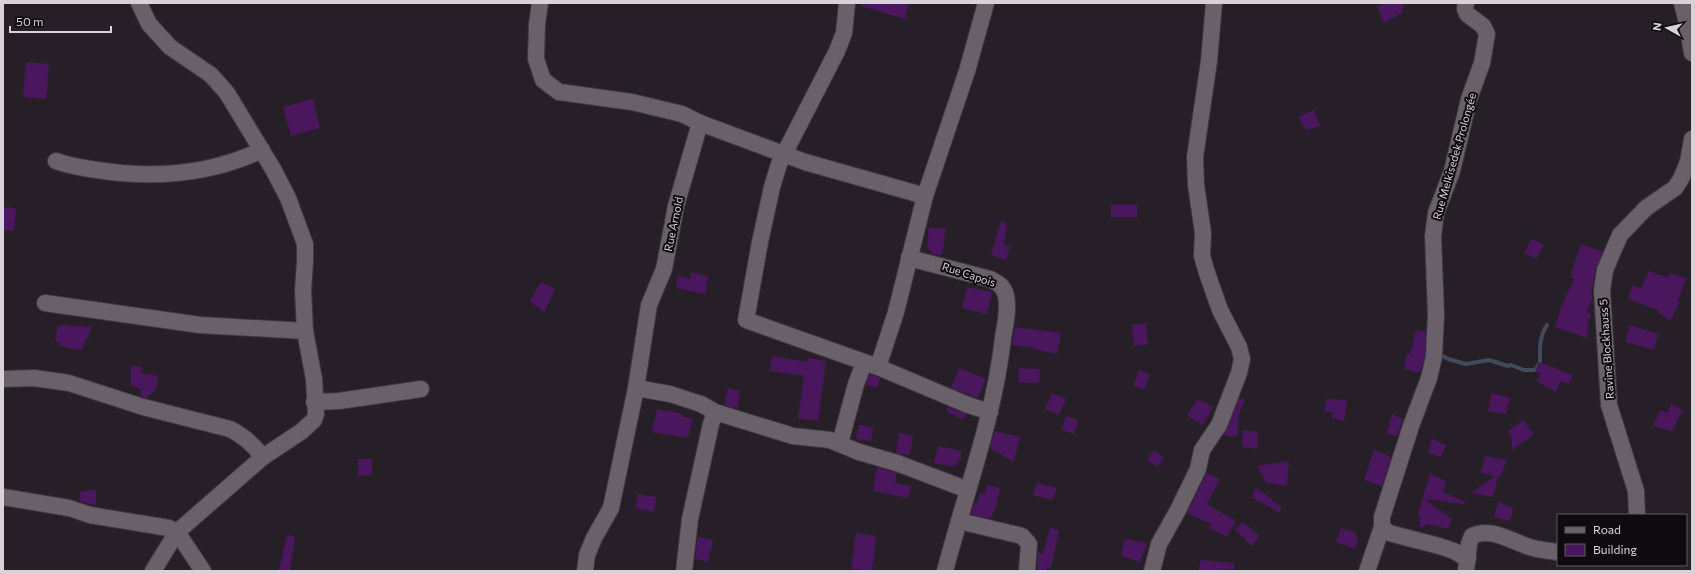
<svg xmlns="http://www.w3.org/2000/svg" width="1695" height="574" font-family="Commissioner,sans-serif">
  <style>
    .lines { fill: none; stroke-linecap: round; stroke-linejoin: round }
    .stream { stroke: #424b5b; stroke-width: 4 }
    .building { fill: #4a175f }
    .minor-casing { stroke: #403940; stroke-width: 18 }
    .minor { stroke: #696069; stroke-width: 16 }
    .labels { text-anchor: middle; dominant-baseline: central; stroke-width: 4; stroke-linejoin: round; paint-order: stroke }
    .street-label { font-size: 11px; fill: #d8d2d8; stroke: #0e0b0e }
  </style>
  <rect width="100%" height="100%" fill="#271f27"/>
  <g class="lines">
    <path class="stream" d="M1439 354 1448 359 1466 364 1489 360 1508 366 1511 365 1524 370H1535L1540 363C1540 349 1539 337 1547 325"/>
  </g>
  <g class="building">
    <polygon points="862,3 909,3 905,19 861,6"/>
    <polygon points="1385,3 1404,3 1402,13 1384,23 1377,7"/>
    <polygon points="26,62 49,64 46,99 23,97"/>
    <polygon points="313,99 320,128 291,136 283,107"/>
    <polygon points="1314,110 1320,126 1306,130 1298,117"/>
    <rect x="1111" y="205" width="26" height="12"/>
    <polygon points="3,207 16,208 14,231 3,230"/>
    <polygon points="1001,221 1007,223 1004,244 1010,246 1006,260 991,255"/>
    <polygon points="929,227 946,229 942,255 932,254 927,246"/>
    <polygon points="1532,239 1544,245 1536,259 1524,253"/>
    <polygon points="1581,244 1603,252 1596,268 1591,294 1593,295 1587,312 1591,315 1588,323 1587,338 1555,327 1562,305 1574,279 1570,277"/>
    <polygon points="1649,271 1668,278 1670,273 1686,278 1678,301 1680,302 1670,321 1659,313 1658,310 1628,299 1633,285 1641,288"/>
    <polygon points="691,272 708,276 705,294 676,288 678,276 690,279"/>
    <polygon points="541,282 555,289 544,313 530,301"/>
    <polygon points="967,287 992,292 987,314 962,308"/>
    <polygon points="1146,323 1148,344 1134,346 1132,325"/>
    <polygon points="62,325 91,327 88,339 85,339 83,349 77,350 59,346 60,343 55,340 58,326"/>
    <polygon points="1630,325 1658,334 1654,350 1625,342"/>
    <polygon points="1015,327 1061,333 1057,354 1033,349 1033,347 1012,345"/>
    <polygon points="1416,330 1426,332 1425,356 1420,373 1404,369 1407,353 1410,354"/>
    <polygon points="772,356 807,362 808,358 826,361 818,421 798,418 804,376 769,371"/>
    <polygon points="1539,362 1573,375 1569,384 1561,381 1555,392 1537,381 1541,373 1535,371"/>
    <polygon points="131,365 142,367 141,373 158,376 156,390 146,398 140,396 141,389 131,386"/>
    <polygon points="959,368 986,379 978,398 951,388"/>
    <polygon points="1019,368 1040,369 1039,383 1018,382"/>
    <polygon points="1139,370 1150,374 1144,390 1133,386"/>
    <polygon points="870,374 880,378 877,388 866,385"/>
    <polygon points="728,388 740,391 737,409 724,405"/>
    <polygon points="1052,393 1066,399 1059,415 1045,409"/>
    <polygon points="1491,393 1510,398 1506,414 1488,411"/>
    <polygon points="1239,398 1245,400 1240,411 1237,437 1223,435"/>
    <polygon points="1326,399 1347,400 1344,421 1332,418 1333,412 1324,411"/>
    <polygon points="1197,400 1205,402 1213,407 1203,425 1187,415"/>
    <polygon points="1671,404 1683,410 1672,431 1659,428 1653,425 1661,410 1667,413"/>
    <polygon points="948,407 966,414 963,420 946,411"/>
    <polygon points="657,409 683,414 683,417 693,419 688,438 652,432"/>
    <polygon points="1392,414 1403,419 1397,436 1387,434"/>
    <polygon points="1066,416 1078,420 1074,434 1062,430"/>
    <polygon points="1523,420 1534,434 1512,450 1512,438 1508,431"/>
    <polygon points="859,425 873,427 871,441 856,439"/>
    <polygon points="1242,430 1258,432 1258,449 1243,447"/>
    <polygon points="995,431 1020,437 1014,462 990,448"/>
    <polygon points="899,433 913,435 910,455 896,453"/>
    <polygon points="1432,439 1446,445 1441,457 1428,453"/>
    <polygon points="938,446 962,451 959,461 957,461 956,466 953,465 953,467 934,463"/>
    <polygon points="1154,450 1164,458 1157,467 1147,460"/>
    <polygon points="1374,450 1391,457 1382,486 1364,480"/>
    <polygon points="1485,456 1507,460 1500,477 1498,476 1493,497 1471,493 1495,476 1481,473"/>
    <polygon points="358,459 372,459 372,475 358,476"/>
    <polygon points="1289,461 1287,486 1266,483 1257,466"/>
    <polygon points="877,467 897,473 895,483 911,486 908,498 873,491"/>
    <polygon points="1207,473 1220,479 1207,504 1236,521 1227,537 1209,528 1212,524 1187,513"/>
    <polygon points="1430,474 1446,481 1443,492 1465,502 1464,504 1424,499 1452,519 1448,529 1428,524 1420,528 1420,517 1418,514"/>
    <polygon points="1036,483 1057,488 1052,500 1033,495"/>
    <polygon points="987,485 1000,488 996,507 990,519 971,514 975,502 977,503 980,493 985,494"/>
    <polygon points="1256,487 1282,508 1279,512 1252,498"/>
    <polygon points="96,489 96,505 79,501 80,492"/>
    <polygon points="638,494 656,497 654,512 635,508"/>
    <polygon points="1498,502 1513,508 1510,521 1494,517"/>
    <polygon points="1243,522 1259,536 1252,546 1235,530"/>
    <polygon points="1050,528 1059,530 1051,568 1047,567 1046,571 1037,571 1038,552 1043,554"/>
    <polygon points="1341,528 1355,532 1358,541 1355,549 1336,542"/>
    <polygon points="856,533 876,536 872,571 851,569"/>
    <polygon points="287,535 295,537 290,571 279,571"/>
    <polygon points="698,537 713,540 708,562 695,559"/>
    <polygon points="1124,539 1147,543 1140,562 1121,556"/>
    <polygon points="1200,560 1234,563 1234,569 1199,571"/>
  </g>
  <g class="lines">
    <g class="minor-casing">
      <g id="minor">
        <polyline points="139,3 149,24 170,47 211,75 227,93 273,169 288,198 305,244 305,262 303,290 305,331 314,379 316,414 314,420 302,431 263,457 177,532 153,571"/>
        <polyline points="540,3 537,24 536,59 543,80 559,92 632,102 682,114 700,123 805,162 925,196"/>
        <polyline points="847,3 844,33 837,51 779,164 772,187 760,242 746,320 878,367 968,405 990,412"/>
        <polyline points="1682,3 1687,23 1692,53"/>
        <path d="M56 161C69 166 83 168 97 170 154 179 209 175 262 150"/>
        <path d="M909 258 990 279C998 283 1004 286 1006 296 1009 309 1005 325 1003 338 994 418 965 494 945 571"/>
        <polyline points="45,303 200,325 305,331"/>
        <polyline points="878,367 896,312 925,196 967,71 986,3"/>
        <path d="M3 379 34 378 69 383 143 407 230 429C244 436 253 444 263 457"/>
        <polyline points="636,388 670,394 701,404 715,412 793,436 830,440 859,452 897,463 968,490"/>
        <polyline points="314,402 339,401 421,389"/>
        <polyline points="840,443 856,384 864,363"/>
        <polyline points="3,497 69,508 90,515 169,528 177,532 203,571"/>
        <polyline points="1637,515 1636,491 1609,405 1602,290 1605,270 1620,235 1646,208 1675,188 1681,179 1688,162 1692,139"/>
        <polyline points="959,521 1022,536 1029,544 1027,571"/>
        <polyline points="1382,527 1389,533 1439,546 1454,551 1468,559"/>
        <polyline points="585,571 587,555 594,538 611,508 636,388 649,305 664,269 676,206 700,123"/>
        <polyline points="684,571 690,519 711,424 715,412"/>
        <polyline points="1152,571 1159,544 1178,510 1198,469 1202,450 1219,425 1239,373 1242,359 1239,347 1220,310 1207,273 1202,256 1203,233 1196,185 1195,157 1209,61 1214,3"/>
        <polyline points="1367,571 1382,527 1382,517 1411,426 1429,378 1434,357 1436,314 1433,236 1436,213 1452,171 1469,99 1482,63 1487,34 1483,26 1467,14 1465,9 1466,3"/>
        <path d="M1466 571 1469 544 1472 536C1492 526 1513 543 1533 548 1541 550 1550 551 1558 552"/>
      </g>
    </g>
    <use href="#minor" class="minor"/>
  </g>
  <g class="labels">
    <g class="street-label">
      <text transform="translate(1454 156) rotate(-74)">Rue Melkisedek Prolongée</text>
      <text transform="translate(673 224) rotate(-78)">Rue Arnold</text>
      <text transform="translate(969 274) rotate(18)">Rue Capois</text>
      <text transform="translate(1606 349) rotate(-94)">Ravine Blockhauss 5</text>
    </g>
  </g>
  <rect width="1695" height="574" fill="none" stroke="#d8d2d8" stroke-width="8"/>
  <rect x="1557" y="514" width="130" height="52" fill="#0e0b0e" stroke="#5f5b5f"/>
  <rect x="1565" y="527" width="20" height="6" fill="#696069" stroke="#5f5b5f"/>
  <text x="1593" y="534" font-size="12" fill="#d8d2d8">Road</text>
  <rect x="1565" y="544" width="20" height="12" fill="#4a175f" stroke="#5f5b5f"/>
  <text x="1593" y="554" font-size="12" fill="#d8d2d8">Building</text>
  <g transform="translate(1667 28) rotate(278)" stroke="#0e0b0e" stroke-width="3" paint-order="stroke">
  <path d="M0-3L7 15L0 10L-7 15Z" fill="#d8d2d8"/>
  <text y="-6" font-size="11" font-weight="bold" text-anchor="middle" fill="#d8d2d8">N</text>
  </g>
  <path d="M10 26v6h101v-6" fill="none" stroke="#d8d2d8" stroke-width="2"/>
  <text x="16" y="26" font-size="12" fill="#d8d2d8" stroke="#0e0b0e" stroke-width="3" paint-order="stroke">50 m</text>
</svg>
